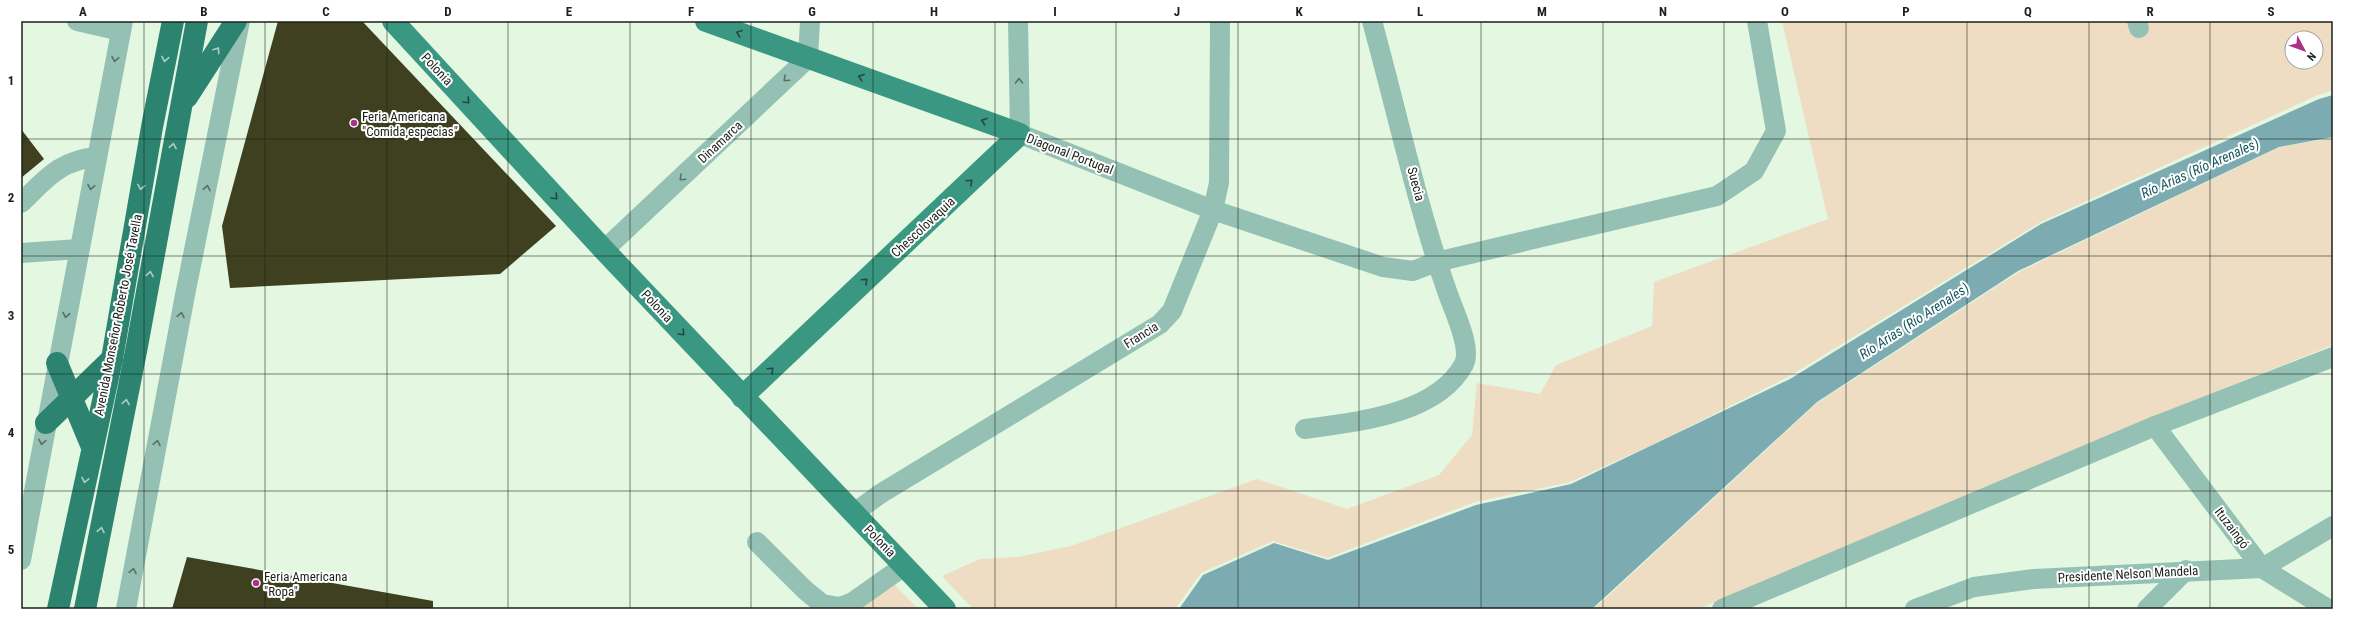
<svg xmlns="http://www.w3.org/2000/svg" width="2354" height="630" font-family="'Roboto Condensed',sans-serif">
  <style>
    .green { fill: #eeddc3; fill-rule: evenodd }
    .water { fill: #7dabb2 }
    .building { fill: #3f4020 }
    .lines { fill: none; stroke-linecap: round; stroke-linejoin: round }
    .minor { stroke: #95c1b4; stroke-width: 20 }
    .major { stroke: #3a9781; stroke-width: 22 }
    .highway { stroke: #2c8470; stroke-width: 22 }
    .oneway { stroke: #254a3d }
    .oneway2 { stroke: #abcec6 }
    .oneway3 { stroke: #587166 }
    .grid { fill: none; stroke: #1a2119; stroke-width: 1; stroke-opacity: 0.55 }
    .poi-dot { fill: #a93188; stroke: #fff; stroke-width: 1.5 }
    .labels { text-anchor: middle; dominant-baseline: central; stroke-width: 4; stroke-linejoin: round; paint-order: stroke }
    .street-label { font-size: 13px; fill: #1a2119; stroke: #fff }
    .poi-label { font-size: 13px; fill: #1a2119; stroke: #fff; text-anchor: start }
    .water-label { font-size: 14px; font-style: italic; fill: #16575f; stroke: #fff }
    .neatline { fill: none; stroke: #1a2119; stroke-width: 1.5 }
    .grid-label { font-size: 13px; text-anchor: middle; font-weight: bold; fill: #1a2119 }
  </style>
  <rect width="100%" height="100%" fill="#e3f7e1"/>
  <g class="green">
    <path d="M1782 21H2333V90L2316 96 2041 222 1788 377 1658 442 1570 482 1475 502 1327 558 1273 541 1201 573 1175 609H973L942 576 980 559 1018 557 1071 546 1257 479 1347 509 1439 475 1472 435 1477 383 1540 394 1556 365 1652 326 1654 282 1828 219ZM2292 38H2316V62H2292Z"/>
    <polygon points="2333,138 2333,345 2151,418 1698,609 1594,609 1817,403 2019,272 2280,147"/>
    <polygon points="894,584 918,609 847,609"/>
  </g>
  <polygon class="water" points="2333,95 2333,137 2279,147 2018,271 1817,402 1592,609 1179,609 1203,575 1274,543 1328,560 1476,505 1571,484 1790,379 2041,224 2319,99"/>
  <g class="building">
    <polygon points="278,21 362,21 556,226 500,274 230,288 222,226"/>
    <polygon points="21,129 44,159 21,178"/>
    <polygon points="187,557 433,601 433,609 172,609"/>
  </g>
  <g class="lines">
    <g class="minor">
      <polyline points="77,21 121,31"/>
      <polyline points="1018,21 1020,134 1213,210 1383,267 1413,271 1436,262 1717,196 1754,171 1776,131 1757,21"/>
      <polyline points="2137,21 2139,28"/>
      <path d="M21 203C46 179 60 160 97 157"/>
      <polyline points="604,250 808,58 810,21"/>
      <polyline points="21,253 79,249"/>
      <polyline points="2155,426 2262,568 2328,609"/>
      <path d="M1305 429C1355 422 1437 415 1464 364 1472 348 1454 311 1448 294 1417 206 1397 112 1372 21"/>
      <polyline points="854,513 880,494 1160,324 1172,311 1213,210 1219,183 1220,21"/>
      <polyline points="757,542 805,590 822,604 840,607 853,602 904,566"/>
      <polyline points="21,560 123,21"/>
      <polyline points="126,609 185,295 240,21"/>
      <polyline points="1722,609 2155,426 2333,357"/>
      <polyline points="1915,609 1974,587 2034,579 2262,568 2333,526"/>
      <polyline points="2147,609 2186,570"/>
    </g>
    <g class="major">
      <polyline points="393,21 604,250 945,609"/>
      <polyline points="706,21 1020,134 742,397"/>
    </g>
    <g class="highway">
      <polyline points="187,97 236,21"/>
      <polyline points="57,363 92,447"/>
      <polyline points="46,423 112,359"/>
      <polyline points="58,609 112,359 152,127 173,21"/>
      <polyline points="85,609 137,346 197,21"/>
    </g>
  </g>
  <defs><path id="oneway-chevron" d="M-2-3.5L2.5 0L-2 3.5" fill="none" stroke-width="1.6" stroke-linecap="round" stroke-linejoin="round"/></defs>
  <g class="oneway">
    <use href="#oneway-chevron" transform="translate(739 33) rotate(-160)"/>
    <use href="#oneway-chevron" transform="translate(861 77) rotate(-160)"/>
    <use href="#oneway-chevron" transform="translate(467 101) rotate(47)"/>
    <use href="#oneway-chevron" transform="translate(984 121) rotate(-160)"/>
    <use href="#oneway-chevron" transform="translate(970 182) rotate(-43)"/>
    <use href="#oneway-chevron" transform="translate(555 197) rotate(47)"/>
    <use href="#oneway-chevron" transform="translate(865 281) rotate(-43)"/>
    <use href="#oneway-chevron" transform="translate(682 333) rotate(47)"/>
    <use href="#oneway-chevron" transform="translate(771 370) rotate(-43)"/>
  </g>
  <g class="oneway2">
    <use href="#oneway-chevron" transform="translate(217 50) rotate(-57)"/>
    <use href="#oneway-chevron" transform="translate(165 59) rotate(101)"/>
    <use href="#oneway-chevron" transform="translate(173 146) rotate(-80)"/>
    <use href="#oneway-chevron" transform="translate(141 187) rotate(100)"/>
    <use href="#oneway-chevron" transform="translate(150 274) rotate(-80)"/>
    <use href="#oneway-chevron" transform="translate(126 402) rotate(-79)"/>
    <use href="#oneway-chevron" transform="translate(85 480) rotate(102)"/>
    <use href="#oneway-chevron" transform="translate(101 530) rotate(-79)"/>
  </g>
  <g class="oneway3">
    <use href="#oneway-chevron" transform="translate(115 59) rotate(101)"/>
    <use href="#oneway-chevron" transform="translate(786 79) rotate(137)"/>
    <use href="#oneway-chevron" transform="translate(1019 81) rotate(-91)"/>
    <use href="#oneway-chevron" transform="translate(682 178) rotate(137)"/>
    <use href="#oneway-chevron" transform="translate(91 187) rotate(101)"/>
    <use href="#oneway-chevron" transform="translate(207 188) rotate(-79)"/>
    <use href="#oneway-chevron" transform="translate(66 315) rotate(101)"/>
    <use href="#oneway-chevron" transform="translate(181 315) rotate(-79)"/>
    <use href="#oneway-chevron" transform="translate(42 442) rotate(100)"/>
    <use href="#oneway-chevron" transform="translate(157 443) rotate(-79)"/>
    <use href="#oneway-chevron" transform="translate(133 571) rotate(-79)"/>
  </g>
  <path class="grid" d="M144 21V609M265 21V609M387 21V609M508 21V609M630 21V609M751 21V609M873 21V609M995 21V609M1116 21V609M1238 21V609M1359 21V609M1481 21V609M1603 21V609M1724 21V609M1846 21V609M1967 21V609M2089 21V609M2210 21V609M21 139H2333M21 256H2333M21 374H2333M21 491H2333"/>
  <g class="poi-dot">
    <circle cx="354" cy="123" r="4"/>
    <circle cx="256" cy="583" r="4"/>
  </g>
  <g class="labels">
    <g class="street-label">
      <text transform="translate(437 69) rotate(47)">Polonia</text>
      <text transform="translate(720 142) rotate(-43)">Dinamarca</text>
      <text transform="translate(1070 154) rotate(21)">Diagonal Portugal</text>
      <text transform="translate(1416 184) rotate(75)">Suecia</text>
      <text transform="translate(923 227) rotate(-43)">Chescolovaquia</text>
      <text transform="translate(657 306) rotate(47)">Polonia</text>
      <text transform="translate(118 315) rotate(-79)">Avenida Monseñor Roberto José Tavella</text>
      <text transform="translate(1141 335) rotate(-32)">Francia</text>
      <text transform="translate(2232 528) rotate(53)">Ituzaingó</text>
      <text transform="translate(880 541) rotate(46)">Polonia</text>
      <text transform="translate(2128 574) rotate(-3)">Presidente Nelson Mandela</text>
    </g>
    <g class="poi-label">
      <text x="362" y="116">Feria Americana<tspan x="362" dy="15">"Comida,especias"</tspan></text>
      <text x="264" y="576">Feria Americana<tspan x="264" dy="15">"Ropa"</tspan></text>
    </g>
    <g class="water-label">
      <text transform="translate(2200 168) rotate(-24)">Río Arias (Río Arenales)</text>
      <text transform="translate(1914 321) rotate(-33)">Río Arias (Río Arenales)</text>
    </g>
  </g>
  <rect width="2354" height="630" fill="none" stroke="#ffffff" stroke-width="44"/>
  <g transform="translate(2304 50) rotate(131)"><circle r="19" fill="#ffffff" stroke="#a3a6a3"/>
  <path d="M0-3L7 15L0 10L-7 15Z" fill="#a93188"/>
  <text y="-6" font-size="11" font-weight="bold" text-anchor="middle" fill="#1a2119">N</text>
  </g>
  <rect x="22" y="22" width="2310" height="586" class="neatline"/>
  <g class="grid-label">
    <text x="83" y="16">A</text>
    <text x="204" y="16">B</text>
    <text x="326" y="16">C</text>
    <text x="448" y="16">D</text>
    <text x="569" y="16">E</text>
    <text x="691" y="16">F</text>
    <text x="812" y="16">G</text>
    <text x="934" y="16">H</text>
    <text x="1055" y="16">I</text>
    <text x="1177" y="16">J</text>
    <text x="1299" y="16">K</text>
    <text x="1420" y="16">L</text>
    <text x="1542" y="16">M</text>
    <text x="1663" y="16">N</text>
    <text x="1785" y="16">O</text>
    <text x="1906" y="16">P</text>
    <text x="2028" y="16">Q</text>
    <text x="2150" y="16">R</text>
    <text x="2271" y="16">S</text>
    <text x="11" y="85">1</text>
    <text x="11" y="202">2</text>
    <text x="11" y="320">3</text>
    <text x="11" y="437">4</text>
    <text x="11" y="554">5</text>
  </g>
</svg>
